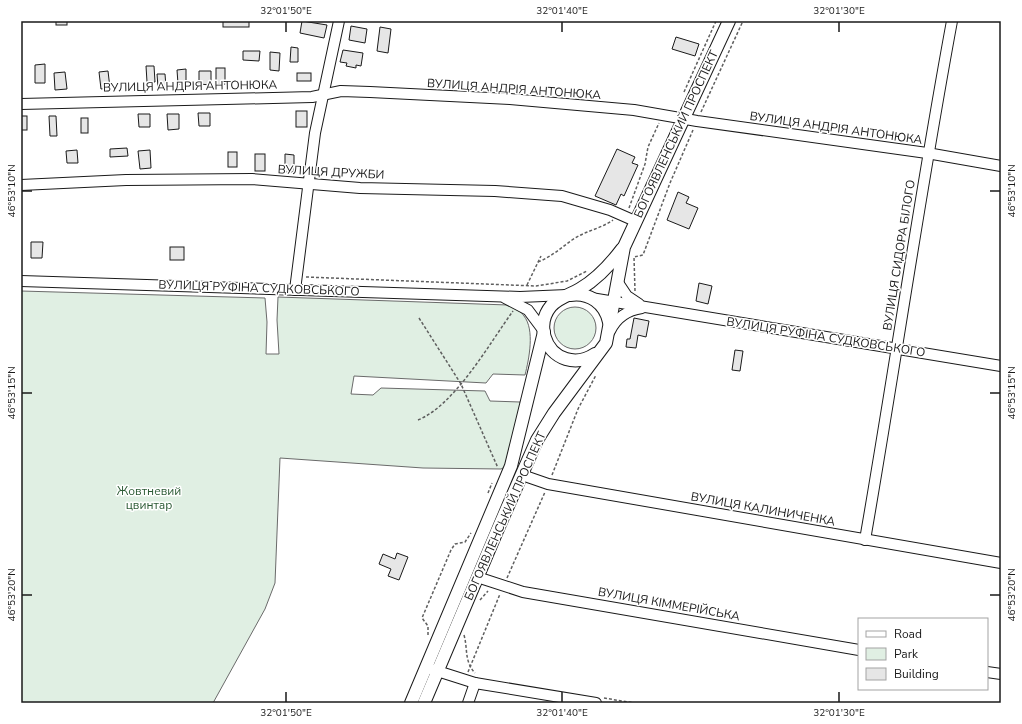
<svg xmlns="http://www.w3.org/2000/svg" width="1022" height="724" font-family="'Nunito Sans',sans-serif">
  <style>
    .green { fill: #e0efe3; stroke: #6a6a6a }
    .building { fill: #e6e6e6; stroke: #1a1a1a }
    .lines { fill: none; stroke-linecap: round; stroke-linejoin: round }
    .minor-casing { stroke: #1a1a1a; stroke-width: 12 }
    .major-casing { stroke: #1a1a1a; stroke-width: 14 }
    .path { stroke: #5f5f5f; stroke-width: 1.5; stroke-dasharray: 3 2; stroke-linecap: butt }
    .minor { stroke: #fff; stroke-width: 10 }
    .major { stroke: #fff; stroke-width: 12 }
    .ticks { fill: none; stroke: #1a1a1a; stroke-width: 1.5 }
    .labels { text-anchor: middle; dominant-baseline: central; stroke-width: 3; stroke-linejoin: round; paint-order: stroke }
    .street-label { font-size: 12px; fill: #1a1a1a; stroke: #fff }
    .park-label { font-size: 12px; fill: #2b5a34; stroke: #fff }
    .neatline { fill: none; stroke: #1a1a1a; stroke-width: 1.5 }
    .ticks-label { font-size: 10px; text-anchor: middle; fill: #1a1a1a }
  </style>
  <rect width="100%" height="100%" fill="#fff"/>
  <g class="green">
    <path d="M21 291 265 298 267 322 266 354H279L277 320 278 297 508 305C514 308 520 310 524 316 535 330 529 359 525 375L493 374 486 383 354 376 351 394 373 395 381 388 485 391 490 401 520 402 522 406 505 467 501 469 423 468 280 458 275 583 265 609 213 703H21Z"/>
    <circle cx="575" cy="328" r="21"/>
  </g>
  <g class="building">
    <rect x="56" y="21" width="11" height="4"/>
    <rect x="223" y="21" width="26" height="6"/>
    <polygon points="302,21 327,25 324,38 300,33"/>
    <polygon points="351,26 367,29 365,43 349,40"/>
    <polygon points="380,27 391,29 388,53 377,51"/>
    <polygon points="676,37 699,44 695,56 672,49"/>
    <polygon points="291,47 298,48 298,62 290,62"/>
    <polygon points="343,50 363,53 361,66 356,65 356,68 346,66 347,63 340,62"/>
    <polygon points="243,51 260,51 259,61 243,60"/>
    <polygon points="270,52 280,53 279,71 270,70"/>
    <polygon points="45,64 45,83 35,83 35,65"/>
    <polygon points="146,66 154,66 155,82 147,82"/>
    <rect x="216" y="68" width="9" height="16"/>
    <polygon points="186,69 186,84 178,84 177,70"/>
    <polygon points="108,71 110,88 101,89 99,72"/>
    <polygon points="199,71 211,71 211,85 199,84"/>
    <polygon points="65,72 67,89 55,90 54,73"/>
    <rect x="297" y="73" width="14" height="8"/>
    <polygon points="157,74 165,74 166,87 158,87"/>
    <rect x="296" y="111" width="11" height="16"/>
    <polygon points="198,113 210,113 210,126 199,126"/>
    <polygon points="138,114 150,114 150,127 139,127"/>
    <polygon points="167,114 179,114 179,129 168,130"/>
    <rect x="21" y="116" width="6" height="14"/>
    <polygon points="49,116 56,116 57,136 50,136"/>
    <rect x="81" y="118" width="7" height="15"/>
    <polygon points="127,148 128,156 110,157 110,149"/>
    <polygon points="617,149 635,157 632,163 638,165 624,196 621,194 616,205 595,196"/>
    <polygon points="77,150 78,163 67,163 66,151"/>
    <polygon points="150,150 151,168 140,169 138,151"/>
    <rect x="228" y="152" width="9" height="15"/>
    <rect x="255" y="154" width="10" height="17"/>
    <polygon points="285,154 294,155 294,172 285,172"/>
    <polygon points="678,192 689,197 686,203 698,208 689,229 667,220"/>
    <polygon points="31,242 43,242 42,258 31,258"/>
    <rect x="170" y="247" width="14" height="13"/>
    <polygon points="699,283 712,286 708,304 696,301"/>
    <polygon points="634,318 649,321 646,337 638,335 636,348 626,347 627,339 630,339"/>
    <polygon points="735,350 743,351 740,371 732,370"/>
    <polygon points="397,553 408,557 399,580 388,576 391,569 379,564 383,554 395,559"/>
  </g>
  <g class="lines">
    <g class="minor-casing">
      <g id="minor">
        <polyline points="21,104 312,97 341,91 370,92 510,99 634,110 697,121 927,153 1001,166"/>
        <polyline points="21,185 126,180 252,179 360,188 495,191 562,196 610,210 635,221"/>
        <polyline points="21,281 520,297 567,295"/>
        <polyline points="617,281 627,296 639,304"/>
        <polyline points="295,290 315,133 339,21"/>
        <polyline points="505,298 528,310 543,330"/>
        <polyline points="591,298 1001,366"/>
        <path d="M610 331C616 318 628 310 642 308"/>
        <polyline points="522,475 548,484 1001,563"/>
        <path d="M865 540C895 367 920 193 952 21"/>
        <polyline points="477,577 523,592 859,650"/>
        <polyline points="431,669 475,683 596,703"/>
        <polyline points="987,672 1001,674"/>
        <polyline points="468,703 475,683"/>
      </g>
    </g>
    <g class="major-casing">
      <g id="major">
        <path d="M570 295C589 292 605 303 609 322"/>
        <path d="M595 354C586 360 576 362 566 359 544 352 536 324 551 306 559 297 570 295 580 289 597 279 610 265 622 249"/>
        <polyline points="411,703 511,466 544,332"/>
        <polyline points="424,703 497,531 537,440 554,413 606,343 624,247 729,21"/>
      </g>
    </g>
    <g class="path">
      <polyline points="684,92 716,21"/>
      <polyline points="701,112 743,21"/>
      <polyline points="629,208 645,164 648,147 659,123"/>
      <path d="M538 262C551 257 561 248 572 240 585 231 600 229 613 220"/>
      <polyline points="306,277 536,286 567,281 587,271"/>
      <polyline points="527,285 541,256"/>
      <polyline points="635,291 634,257 643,255 670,183 693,130"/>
      <polyline points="419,318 461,384 498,468"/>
      <path d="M418 420C455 405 489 344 513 311"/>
      <polyline points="552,475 578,409 596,375"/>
      <polyline points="488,493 492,483"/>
      <polyline points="507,578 545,492"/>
      <polyline points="480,600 488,591"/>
      <polyline points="428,635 428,626 422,618 451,550 455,544 465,542 471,533"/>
      <path d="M464 635C468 649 464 661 475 673"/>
      <polyline points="468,672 500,594"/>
      <polyline points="604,698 634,703"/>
    </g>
    <use href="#minor" class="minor"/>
    <use href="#major" class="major"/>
  </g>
  <path class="ticks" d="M286 22V32M562 22V32M839 22V32M22 191H32M990 191H1000M22 393H32M990 393H1000M22 595H32M990 595H1000M286 692V702M562 692V702M839 692V702"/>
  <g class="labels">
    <g class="street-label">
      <text transform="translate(190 86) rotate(-1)">ВУЛИЦЯ АНДРІЯ АНТОНЮКА</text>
      <text transform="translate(514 89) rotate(4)">ВУЛИЦЯ АНДРІЯ АНТОНЮКА</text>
      <text transform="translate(836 128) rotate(8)">ВУЛИЦЯ АНДРІЯ АНТОНЮКА</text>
      <text transform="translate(676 134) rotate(-65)">БОГОЯВЛЕНСЬКИЙ ПРОСПЕКТ</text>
      <text transform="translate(331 172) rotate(3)">ВУЛИЦЯ ДРУЖБИ</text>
      <text transform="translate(899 255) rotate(-81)">ВУЛИЦЯ СИДОРА БІЛОГО</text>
      <text transform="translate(259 288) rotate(2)">ВУЛИЦЯ РУФІНА СУДКОВСЬКОГО</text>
      <text transform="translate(826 337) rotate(9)">ВУЛИЦЯ РУФІНА СУДКОВСЬКОГО</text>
      <text transform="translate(763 509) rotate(10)">ВУЛИЦЯ КАЛИНИЧЕНКА</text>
      <text transform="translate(505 516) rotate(-66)">БОГОЯВЛЕНСЬКИЙ ПРОСПЕКТ</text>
      <text transform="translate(669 604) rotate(10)">ВУЛИЦЯ КІММЕРІЙСЬКА</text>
    </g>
    <g class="park-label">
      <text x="149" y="491">Жовтневий<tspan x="149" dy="14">цвинтар</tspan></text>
    </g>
  </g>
  <rect width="1022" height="724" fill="none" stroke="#ffffff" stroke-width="44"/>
  <rect x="858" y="618" width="130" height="72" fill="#ffffff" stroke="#a3a3a3"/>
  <rect x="866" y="631" width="20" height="6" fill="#ffffff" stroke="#a3a3a3"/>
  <text x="894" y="638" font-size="12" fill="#1a1a1a">Road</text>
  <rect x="866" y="648" width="20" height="12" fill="#e0efe3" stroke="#a3a3a3"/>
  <text x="894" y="658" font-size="12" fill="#1a1a1a">Park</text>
  <rect x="866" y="668" width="20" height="12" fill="#e6e6e6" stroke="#a3a3a3"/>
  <text x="894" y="678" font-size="12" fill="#1a1a1a">Building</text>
  <rect x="22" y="22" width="978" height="680" class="neatline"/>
  <g class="ticks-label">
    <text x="286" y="14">32°01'50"E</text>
    <text x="562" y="14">32°01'40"E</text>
    <text x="839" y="14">32°01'30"E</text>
    <text transform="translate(1011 191) rotate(-90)" y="4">46°53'10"N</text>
    <text transform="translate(11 191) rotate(-90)" y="4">46°53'10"N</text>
    <text transform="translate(1011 393) rotate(-90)" y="4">46°53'15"N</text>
    <text transform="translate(11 393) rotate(-90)" y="4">46°53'15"N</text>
    <text transform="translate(1011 595) rotate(-90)" y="4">46°53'20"N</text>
    <text transform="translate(11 595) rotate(-90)" y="4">46°53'20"N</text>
    <text x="286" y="716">32°01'50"E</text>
    <text x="562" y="716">32°01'40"E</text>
    <text x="839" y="716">32°01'30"E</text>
  </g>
</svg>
